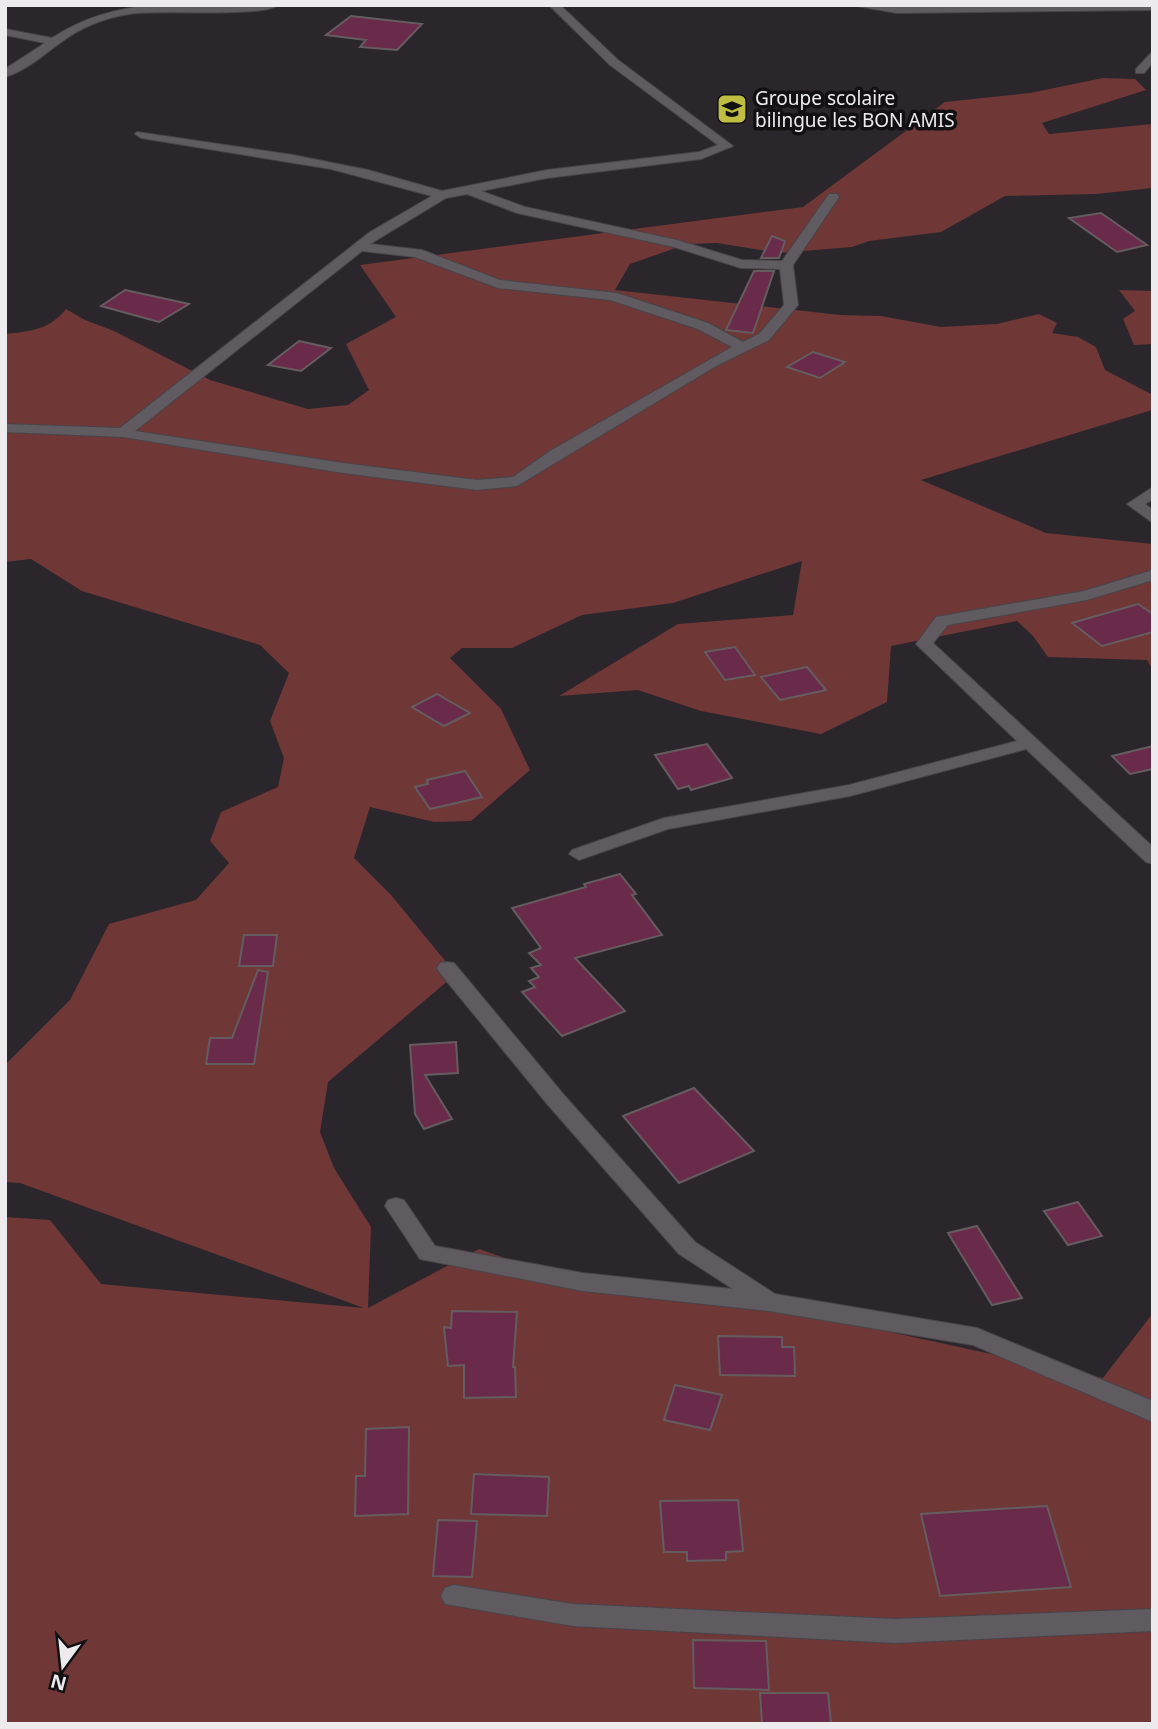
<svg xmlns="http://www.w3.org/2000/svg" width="1158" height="1729" font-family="'Noto Sans',sans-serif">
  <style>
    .green { fill: #703737 }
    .building { fill: #6a2a4a; stroke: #655c60; stroke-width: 2 }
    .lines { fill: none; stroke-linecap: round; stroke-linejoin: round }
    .minor-casing { stroke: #484449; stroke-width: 2 }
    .minor { fill: #605b61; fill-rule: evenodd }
    .labels { text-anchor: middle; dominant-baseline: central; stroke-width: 7; stroke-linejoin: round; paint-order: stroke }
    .far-poi-label { font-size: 19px; fill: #eeebef; stroke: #121012; text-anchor: start }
  </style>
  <rect width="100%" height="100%" fill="#2b262b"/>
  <g class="green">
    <path d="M1103 78 1135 79 1146 90 1042 123 1049 134 1153 124V188L1096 194 1005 196 941 232 869 241 852 247 779 253 717 243 687 244 630 264 615 290 840 315 881 316 941 327 997 324 1039 314 1057 323 1052 333 1078 337 1096 347 1105 370 1153 395 1152 410 921 480 1046 533 1153 544V670L1147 660 1048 657 1033 636 1017 621 891 646 887 702 821 734 701 711 638 690 559 696 678 624 793 615 802 561 673 603 582 615 512 648H462L450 658 501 709 530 770 471 821 434 822 370 807 354 858 391 895 456 974 328 1082 320 1132 334 1168 371 1227 368 1308 479 1249 539 1270 853 1324 1103 1378 1153 1313V1724H5V1217L50 1220 101 1284 364 1308 20 1183 5 1182V1065L70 1000 109 924 196 900 229 863 210 841 221 812 278 787 284 758 270 721 289 673 260 645 82 591 31 559 5 562V334C32 331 49 330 66 309L85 320 114 331 210 380 308 409 348 405 369 390 346 344 396 317 360 265 803 207 945 102 1030 93Z"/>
    <polygon points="1119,290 1153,291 1153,344 1134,345 1123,319 1135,311"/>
  </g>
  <g class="building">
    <polygon points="351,16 422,24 397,50 360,47 366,40 326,35"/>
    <polygon points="1101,213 1147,245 1117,252 1069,218"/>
    <polygon points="772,236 785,241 779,258 761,258"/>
    <polygon points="754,271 774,271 753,333 726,330"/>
    <polygon points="125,290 189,304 159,322 101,306"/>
    <polygon points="299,341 331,348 301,371 268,365"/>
    <polygon points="813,352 845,362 820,378 787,367"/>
    <polygon points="1138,604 1153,614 1153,632 1102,646 1072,623"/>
    <polygon points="735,647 755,675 725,680 705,652"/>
    <polygon points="807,667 826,690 780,700 761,677"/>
    <polygon points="437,694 470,713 444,726 412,707"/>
    <polygon points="707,744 732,778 691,790 689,786 678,789 655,755"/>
    <polygon points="1153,746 1153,769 1130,774 1112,756"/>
    <polygon points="465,771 482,797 430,809 415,787 428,784 427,780"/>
    <polygon points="620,874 636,894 632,895 662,935 575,958 625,1011 562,1036 522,992 535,987 529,981 539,977 531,968 541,965 529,953 541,948 512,908 586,887 584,884"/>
    <polygon points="244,935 277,935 273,966 239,966"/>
    <polygon points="258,970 268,972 254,1064 206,1064 210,1038 232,1038"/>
    <polygon points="456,1042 458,1073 425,1075 452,1119 424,1129 415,1114 410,1045"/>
    <polygon points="694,1088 754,1151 679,1183 623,1116"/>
    <polygon points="1078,1202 1102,1236 1068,1245 1044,1211"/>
    <polygon points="977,1226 1022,1298 992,1305 948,1233"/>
    <polygon points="452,1311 517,1312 513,1367 515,1367 516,1397 464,1398 464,1365 448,1366 444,1327 451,1328"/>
    <polygon points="718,1336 782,1337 782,1347 794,1347 795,1376 720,1375"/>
    <polygon points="675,1385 722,1395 710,1430 664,1420"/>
    <polygon points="409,1427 408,1514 355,1516 356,1476 365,1476 366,1429"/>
    <polygon points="474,1474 549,1477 547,1516 471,1514"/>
    <polygon points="738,1500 743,1551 726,1552 726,1560 687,1561 687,1552 664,1552 660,1501"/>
    <polygon points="1047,1506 1071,1587 940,1596 921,1514"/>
    <polygon points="438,1520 477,1521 472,1577 433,1576"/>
    <polygon points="693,1640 766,1641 769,1690 694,1688"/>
    <polygon points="760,1693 828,1693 831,1724 762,1724"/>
  </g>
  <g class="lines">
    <g class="minor-casing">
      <g id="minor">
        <path d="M155 5H279C261 18 161 9 129 14 104 18 81 27 60 43 43 55 26 71 5 77V69L45 43 5 35V29L52 38C84 17 117 8 155 5Z"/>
        <path d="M549 5H560L618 60 733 146 701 159 547 178 481 191 525 207 677 240 742 260 782 261 829 194H837L839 197 793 265 798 305 769 340 716 366 517 486 477 490 343 473 123 437 5 432V424L120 428 370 232 432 196 331 169 141 138 135 134 137 132 293 155 368 170 442 191 547 170 699 152 718 145 610 65ZM467 194 517 213 674 247 741 268 780 269 784 305 759 334 743 342 708 323 617 293 500 280 422 250 370 244 446 198ZM362 251 415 257 498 288 610 300 698 329 732 347 550 451 513 477 477 480 343 463 135 431Z"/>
        <polygon points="851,5 1153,5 1153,10 897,13"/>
        <polygon points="1153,51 1153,62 1144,73 1136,73 1136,69"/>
        <polygon points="1153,487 1153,499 1145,504 1153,510 1153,523 1127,504"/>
        <polygon points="1153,570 1153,580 1087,600 948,625 933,643 1153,847 1153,864 1146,862 1026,749 850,796 668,829 579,860 569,854 572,850 664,818 849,785 1017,741 916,644 936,617 1084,591"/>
        <polygon points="447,962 454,963 564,1095 695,1242 775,1294 977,1328 1153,1401 1153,1422 973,1345 769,1311 583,1291 420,1259 385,1206 388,1200 396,1198 404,1200 435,1246 583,1273 733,1289 679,1254 548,1105 440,973 437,968 440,963"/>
        <polygon points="454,1585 573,1604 895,1619 1153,1609 1153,1631 895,1643 573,1626 445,1604 441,1596 445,1588"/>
      </g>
    </g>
    <use href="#minor" class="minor"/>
  </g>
  <defs>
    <g id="school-square" transform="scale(1.575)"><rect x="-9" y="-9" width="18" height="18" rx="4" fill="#bfbe42" stroke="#121012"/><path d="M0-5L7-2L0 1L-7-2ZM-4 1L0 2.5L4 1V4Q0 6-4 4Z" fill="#111"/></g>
  </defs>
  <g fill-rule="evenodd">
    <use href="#school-square" x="732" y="109"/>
  </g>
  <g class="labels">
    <g class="far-poi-label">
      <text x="755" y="98">Groupe scolaire<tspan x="755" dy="22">bilingue les BON AMIS</tspan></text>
    </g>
  </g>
  <rect width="1158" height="1729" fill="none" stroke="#eeebef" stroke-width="14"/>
  <g transform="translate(63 1666) rotate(195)" stroke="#121012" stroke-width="5" paint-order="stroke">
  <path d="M0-5L12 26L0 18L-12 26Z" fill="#eeebef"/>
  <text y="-10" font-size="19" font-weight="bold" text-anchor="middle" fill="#eeebef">N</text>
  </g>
</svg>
